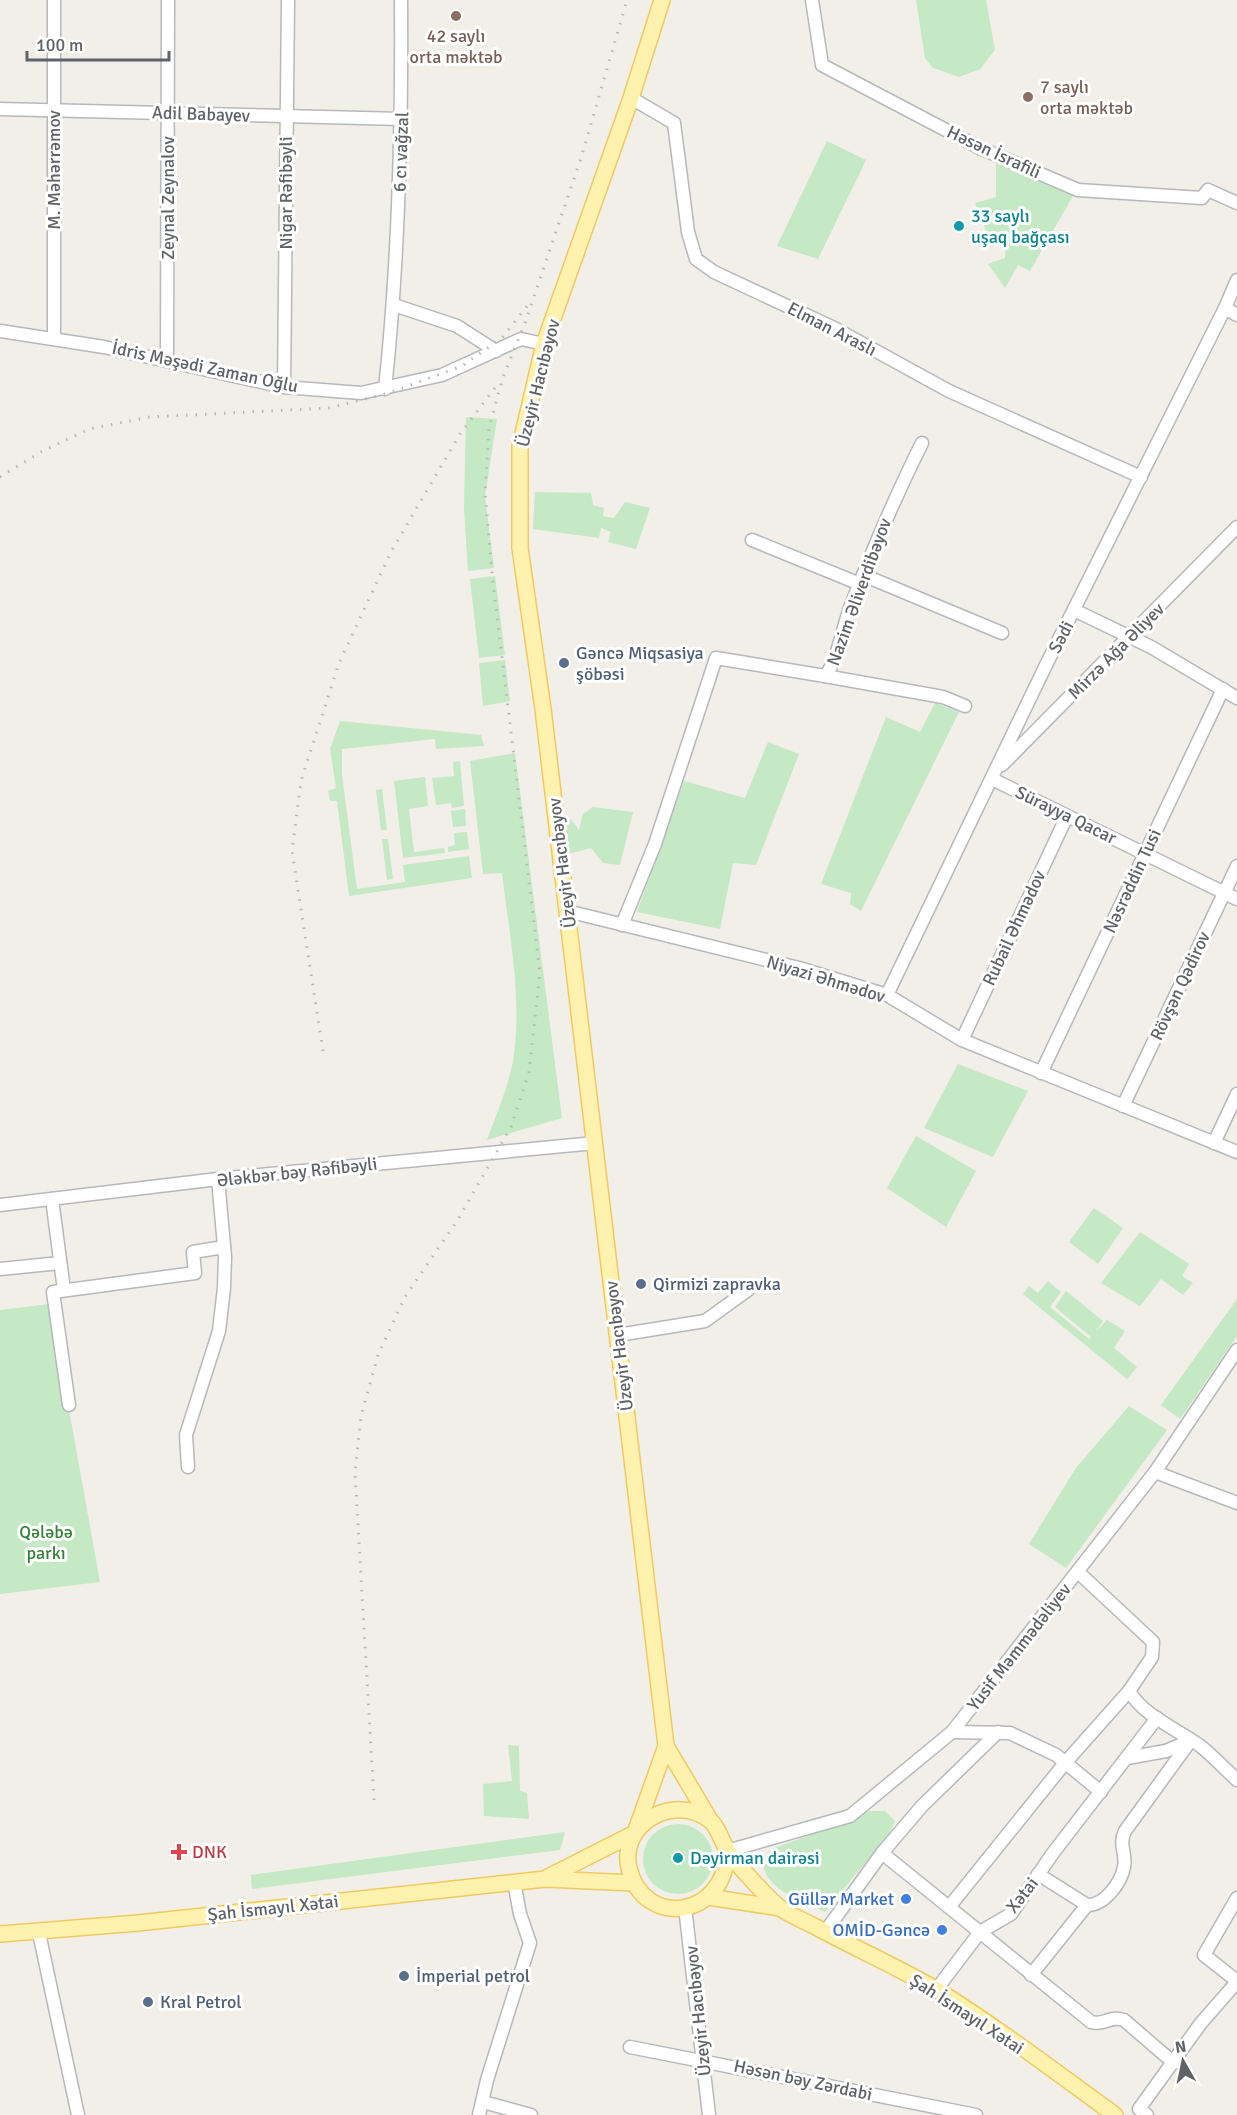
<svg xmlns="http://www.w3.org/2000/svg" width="1237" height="2115" font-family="Signika,sans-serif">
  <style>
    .green { fill: #c5e8c5 }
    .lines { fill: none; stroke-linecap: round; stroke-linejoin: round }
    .minor-casing { stroke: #b5b8bc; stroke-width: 15 }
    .major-casing { stroke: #f2c960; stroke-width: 18 }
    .minor { stroke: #fff; stroke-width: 12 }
    .major { stroke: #fff2af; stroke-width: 15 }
    .rail { stroke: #b6b7b8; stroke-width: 3; stroke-dasharray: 1.5 8; stroke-linecap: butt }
    .education-dot { fill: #8d6e63; stroke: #fff; stroke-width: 2 }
    .culture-dot { fill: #0f9aa8; stroke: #fff; stroke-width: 2 }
    .service-dot { fill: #5c6f8a; stroke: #fff; stroke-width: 2 }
    .health-dot { fill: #e0444e; stroke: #fff; stroke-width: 2 }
    .shop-dot { fill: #3f7fe0; stroke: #fff; stroke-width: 2 }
    .labels { text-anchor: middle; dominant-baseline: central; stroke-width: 6; stroke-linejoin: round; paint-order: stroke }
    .education-label { font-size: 18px; fill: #785e54; stroke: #fff }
    .street-label { font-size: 18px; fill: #5f6368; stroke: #fff }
    .culture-label { font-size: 18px; fill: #0d838f; stroke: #fff; text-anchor: start }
    .service-label { font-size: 18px; fill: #4e5e75; stroke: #fff; text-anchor: start }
    .park-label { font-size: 18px; fill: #348238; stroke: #fff }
    .health-label { font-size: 18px; fill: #be3a42; stroke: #fff; text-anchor: start }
    .shop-label { font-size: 18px; fill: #366cbe; stroke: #fff; text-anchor: end }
  </style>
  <rect width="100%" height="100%" fill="#f1efe8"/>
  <g class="green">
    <polygon points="916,0 986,0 995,50 980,69 959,77 933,68 925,58"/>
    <polygon points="827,141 866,160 818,259 777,246"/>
    <polygon points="996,159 1074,194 1030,271 1018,265 1005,288 988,264 1005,258 1006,237 988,236 975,203 996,197"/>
    <polygon points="466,417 497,419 485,496 494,568 468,571 464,509"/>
    <polygon points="535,492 591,493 593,505 604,508 603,516 614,518 625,502 650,508 636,549 608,542 611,532 601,528 599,538 533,529"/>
    <polygon points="495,576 505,655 479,658 470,579"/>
    <polygon points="505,660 510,701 483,706 479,663"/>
    <polygon points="935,703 959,712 861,911 850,904 851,893 821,884 886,717 920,732"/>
    <polygon points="340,721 481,735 484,746 436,749 435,739 342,749 342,775 357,889 405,882 403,865 469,856 472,878 349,896 337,801 330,801 328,791 336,788 330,749"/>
    <polygon points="768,742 799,754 756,865 733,863 720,929 637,912 684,781 745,798"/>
    <path d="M515 753 562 1118 487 1140C496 1115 508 1088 513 1061 523 999 509 934 502 873L483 874 470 761Z"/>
    <polygon points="460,761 464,806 452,808 451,803 436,805 432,778 454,776 453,762"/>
    <polygon points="425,777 428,806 409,809 414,852 444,848 445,853 403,858 394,781"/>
    <polygon points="382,789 387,830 381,830 376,790"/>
    <polygon points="593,807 633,812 620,865 603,863 591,848 568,854 563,823 571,819 579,830 583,814"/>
    <polygon points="465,809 466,826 453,827 451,811"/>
    <polygon points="467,832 469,849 448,852 448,847 455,845 454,833"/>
    <polygon points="382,839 388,839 393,879 387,880"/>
    <polygon points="958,1064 1028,1091 993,1157 924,1128"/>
    <polygon points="916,1136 976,1171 946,1227 887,1188"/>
    <polygon points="1094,1208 1123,1228 1098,1264 1069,1242"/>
    <polygon points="1140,1232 1189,1264 1182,1276 1193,1283 1183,1295 1161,1279 1140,1306 1101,1283"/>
    <polygon points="1048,1281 1061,1292 1050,1307 1089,1339 1091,1337 1055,1307 1066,1291 1103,1321 1095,1332 1107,1320 1125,1331 1114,1348 1137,1367 1127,1379 1023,1294 1029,1286 1038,1293"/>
    <polygon points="1237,1299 1237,1336 1180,1419 1161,1405"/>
    <polygon points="50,1304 100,1582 0,1594 0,1310"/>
    <polygon points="1129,1406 1167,1430 1066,1568 1029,1544 1076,1468"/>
    <polygon points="508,1745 519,1746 520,1791 527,1793 529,1819 484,1816 483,1784 512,1781"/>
    <path d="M868 1811H885L895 1821 890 1832 825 1912C802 1900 762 1890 763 1859L772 1849 856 1818Z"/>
    <circle cx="678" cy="1859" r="35"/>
    <polygon points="565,1832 560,1850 252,1889 251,1875"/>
  </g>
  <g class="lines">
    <g class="minor-casing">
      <g id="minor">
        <polyline points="54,0 54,339"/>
        <polyline points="812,0 822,65 980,148 1078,190 1202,198 1208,190 1237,203"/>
        <polyline points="631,98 674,123 688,232 696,259 714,272 834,328 949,391 1141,477"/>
        <polyline points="0,109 402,119"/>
        <polyline points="394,305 457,326 496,351"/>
        <polyline points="1225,308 1237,315"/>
        <polyline points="0,331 104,347 284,387 361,393 442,375 521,339 544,344"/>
        <polyline points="167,361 168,0"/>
        <polyline points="284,387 288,0"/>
        <path d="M385 389C399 259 402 130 401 0"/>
        <polyline points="752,540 860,584"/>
        <polyline points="863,575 1002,633"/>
        <polyline points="1074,610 1151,647 1237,698"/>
        <polyline points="825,676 943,697 965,706"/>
        <polyline points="1002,765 1237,527"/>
        <polyline points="992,779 1237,899"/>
        <polyline points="567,911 799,968 887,995 962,1040 1237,1152"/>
        <path d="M622 925 655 844 716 658 825 676C837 662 843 627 850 608 872 551 895 497 922 443"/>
        <polyline points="887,995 1046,665 1225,308 1237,280"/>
        <polyline points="962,1040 1067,816"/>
        <polyline points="1041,1073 1223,689"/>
        <polyline points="1123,1106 1237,866"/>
        <polyline points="1214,1143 1237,1094"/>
        <polyline points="52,1199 64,1290"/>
        <polyline points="0,1205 218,1179 595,1143"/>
        <polyline points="0,1269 60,1263"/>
        <polyline points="618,1335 705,1321 748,1290"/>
        <polyline points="69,1405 53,1292 195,1273 193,1252 224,1247"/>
        <polyline points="188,1467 186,1435 219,1331 224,1288 225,1257 218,1179"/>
        <polyline points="1155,1472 1237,1503"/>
        <path d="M1078 1572 1153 1642 1152 1657 1129 1691C1144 1716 1175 1728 1199 1745 1212 1755 1224 1768 1237 1780"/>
        <polyline points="952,1732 1010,1733 1056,1755 1101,1792"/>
        <polyline points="1127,1758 1166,1751 1189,1741"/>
        <polyline points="727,1851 850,1816 952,1732 1155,1472 1237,1350"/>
        <path d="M882 1853 1091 2022C1104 2026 1110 2015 1124 2020L1174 2063"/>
        <path d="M1038 1874 1087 1905C1104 1906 1121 1883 1124 1867 1127 1854 1118 1845 1125 1831L1191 1740"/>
        <polyline points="1237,1898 1204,1955 1237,1981"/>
        <polyline points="685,1907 709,2115"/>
        <polyline points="949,1907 1065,1763 1129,1691"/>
        <polyline points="825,1932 882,1853 922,1806 998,1732"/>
        <polyline points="39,1933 78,2115"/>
        <polyline points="1031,1975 1087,1905"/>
        <polyline points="936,1990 980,1932 1011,1914 1053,1853 1157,1718"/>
        <polyline points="630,2047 976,2115"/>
        <polyline points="483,2102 531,2115"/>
        <polyline points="479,2115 487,2080 530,1943 520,1914 514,1882"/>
        <polyline points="1147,2115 1139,2109 1201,2023 1237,1982"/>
      </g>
    </g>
    <g class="major-casing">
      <g id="major">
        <polyline points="662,0 631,98 544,344 520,446 520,548 543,709 666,1746"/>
        <path d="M727 1851C726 1919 643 1929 629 1868 620 1831 660 1801 694 1812 719 1820 717 1834 728 1851 736 1864 768 1898 780 1908 791 1916 805 1921 816 1927 856 1949 898 1967 937 1990 998 2028 1057 2073 1115 2115"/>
        <polyline points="548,1877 635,1833 666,1746 710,1820"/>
        <polyline points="709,1897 780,1908"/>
        <polyline points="0,1934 138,1923 545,1879 634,1883"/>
      </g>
    </g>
    <use href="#minor" class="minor"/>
    <use href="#major" class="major"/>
    <g class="rail">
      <polyline points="0,477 41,452 89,429 150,417 329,408 389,393 462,366 502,338 528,305"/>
      <polyline points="323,1051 292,851 301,781 339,663 391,552 460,434 497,385"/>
      <polyline points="374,1800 355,1473 361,1416 378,1355 405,1297 457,1221 511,1127 529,1072 540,973 493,583 485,493 489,428 503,377 525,323 581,158 627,0"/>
    </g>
  </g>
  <g class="education-dot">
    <circle cx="456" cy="16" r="6"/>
    <circle cx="1028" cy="97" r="6"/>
  </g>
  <g class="culture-dot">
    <circle cx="959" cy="226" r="6"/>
    <circle cx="678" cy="1858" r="6"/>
  </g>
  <g class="service-dot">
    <circle cx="564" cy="663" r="6"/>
    <circle cx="641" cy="1284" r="6"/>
    <circle cx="404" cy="1976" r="6"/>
    <circle cx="148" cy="2002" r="6"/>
  </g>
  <path class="health-dot" d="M176 1843h6v6h6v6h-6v6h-6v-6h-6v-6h6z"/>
  <g class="shop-dot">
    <circle cx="906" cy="1899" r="6"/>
    <circle cx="942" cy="1930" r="6"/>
  </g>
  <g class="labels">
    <g class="education-label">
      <text x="456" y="36">42 saylı<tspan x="456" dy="21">orta məktəb</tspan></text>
      <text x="1040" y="87" text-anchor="start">7 saylı<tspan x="1040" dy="21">orta məktəb</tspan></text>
    </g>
    <g class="street-label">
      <text transform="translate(201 114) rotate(2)">Adil Babayev</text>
      <text transform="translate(401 152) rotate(-88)">6 cı vağzal</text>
      <text transform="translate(994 152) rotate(25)">Həsən İsrafili</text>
      <text transform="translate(54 170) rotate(-90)">M. Məhərrəmov</text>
      <text transform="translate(286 193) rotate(-90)">Nigar Rəfibəyli</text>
      <text transform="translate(168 198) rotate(-90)">Zeynal Zeynalov</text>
      <text transform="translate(832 329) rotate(27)">Elman Araslı</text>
      <text transform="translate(205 367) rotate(12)">İdris Məşədi Zaman Oğlu</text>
      <text transform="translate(538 383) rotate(-76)">Üzeyir Hacıbəyov</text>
      <text transform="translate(859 592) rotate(-70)">Nazim Əliverdibəyov</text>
      <text transform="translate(1061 637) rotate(-63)">Sədi</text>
      <text transform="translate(1116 651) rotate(-45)">Mirzə Ağa Əliyev</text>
      <text transform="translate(1066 815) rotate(26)">Sürayya Qacar</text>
      <text transform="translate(562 863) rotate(-97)">Üzeyir Hacıbəyov</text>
      <text transform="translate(1132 881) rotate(-65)">Nəsrəddin Tusi</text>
      <text transform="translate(1014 928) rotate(-65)">Rubail Əhmədov</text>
      <text transform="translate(826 979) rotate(17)">Niyazi Əhmədov</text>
      <text transform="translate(1180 986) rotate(-65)">Rövşən Qədirov</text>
      <text transform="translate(297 1172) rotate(-6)">Ələkbər bəy Rəfibəyli</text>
      <text transform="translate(619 1346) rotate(-97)">Üzeyir Hacıbəyov</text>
      <text transform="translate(1019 1647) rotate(-52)">Yusif Məmmədəliyev</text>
      <text transform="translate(1022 1895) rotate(-52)">Xətai</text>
      <text transform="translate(273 1908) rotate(-6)">Şah İsmayıl Xətai</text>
      <text transform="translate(698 2011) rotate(-96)">Üzeyir Hacıbəyov</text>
      <text transform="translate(967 2014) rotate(33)">Şah İsmayıl Xətai</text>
      <text transform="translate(803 2080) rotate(12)">Həsən bəy Zərdabi</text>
    </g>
    <g class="culture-label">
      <text x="971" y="216">33 saylı<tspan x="971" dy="21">uşaq bağçası</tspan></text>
      <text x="690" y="1858">Dəyirman dairəsi</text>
    </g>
    <g class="service-label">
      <text x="576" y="653">Gəncə Miqsasiya<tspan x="576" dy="21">şöbəsi</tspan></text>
      <text x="653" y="1284">Qirmizi zapravka</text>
      <text x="416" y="1976">İmperial petrol</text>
      <text x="160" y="2002">Kral Petrol</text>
    </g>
    <g class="park-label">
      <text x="46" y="1532">Qələbə<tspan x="46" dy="21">parkı</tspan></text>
    </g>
    <g class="health-label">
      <text x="192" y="1852">DNK</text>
    </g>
    <g class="shop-label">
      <text x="894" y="1899">Güllər Market</text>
      <text x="930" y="1930">OMİD-Gəncə</text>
    </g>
  </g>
  <g transform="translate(1183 2061) rotate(351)" stroke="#ffffff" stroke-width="4.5" paint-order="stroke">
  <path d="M0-4.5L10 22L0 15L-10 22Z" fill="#5f6368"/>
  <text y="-9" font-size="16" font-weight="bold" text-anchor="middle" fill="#5f6368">N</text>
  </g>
  <path d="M27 51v9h142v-9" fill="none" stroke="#5f6368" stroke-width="3"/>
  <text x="36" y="51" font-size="18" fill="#5f6368" stroke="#ffffff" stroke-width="4.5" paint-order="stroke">100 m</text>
</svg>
